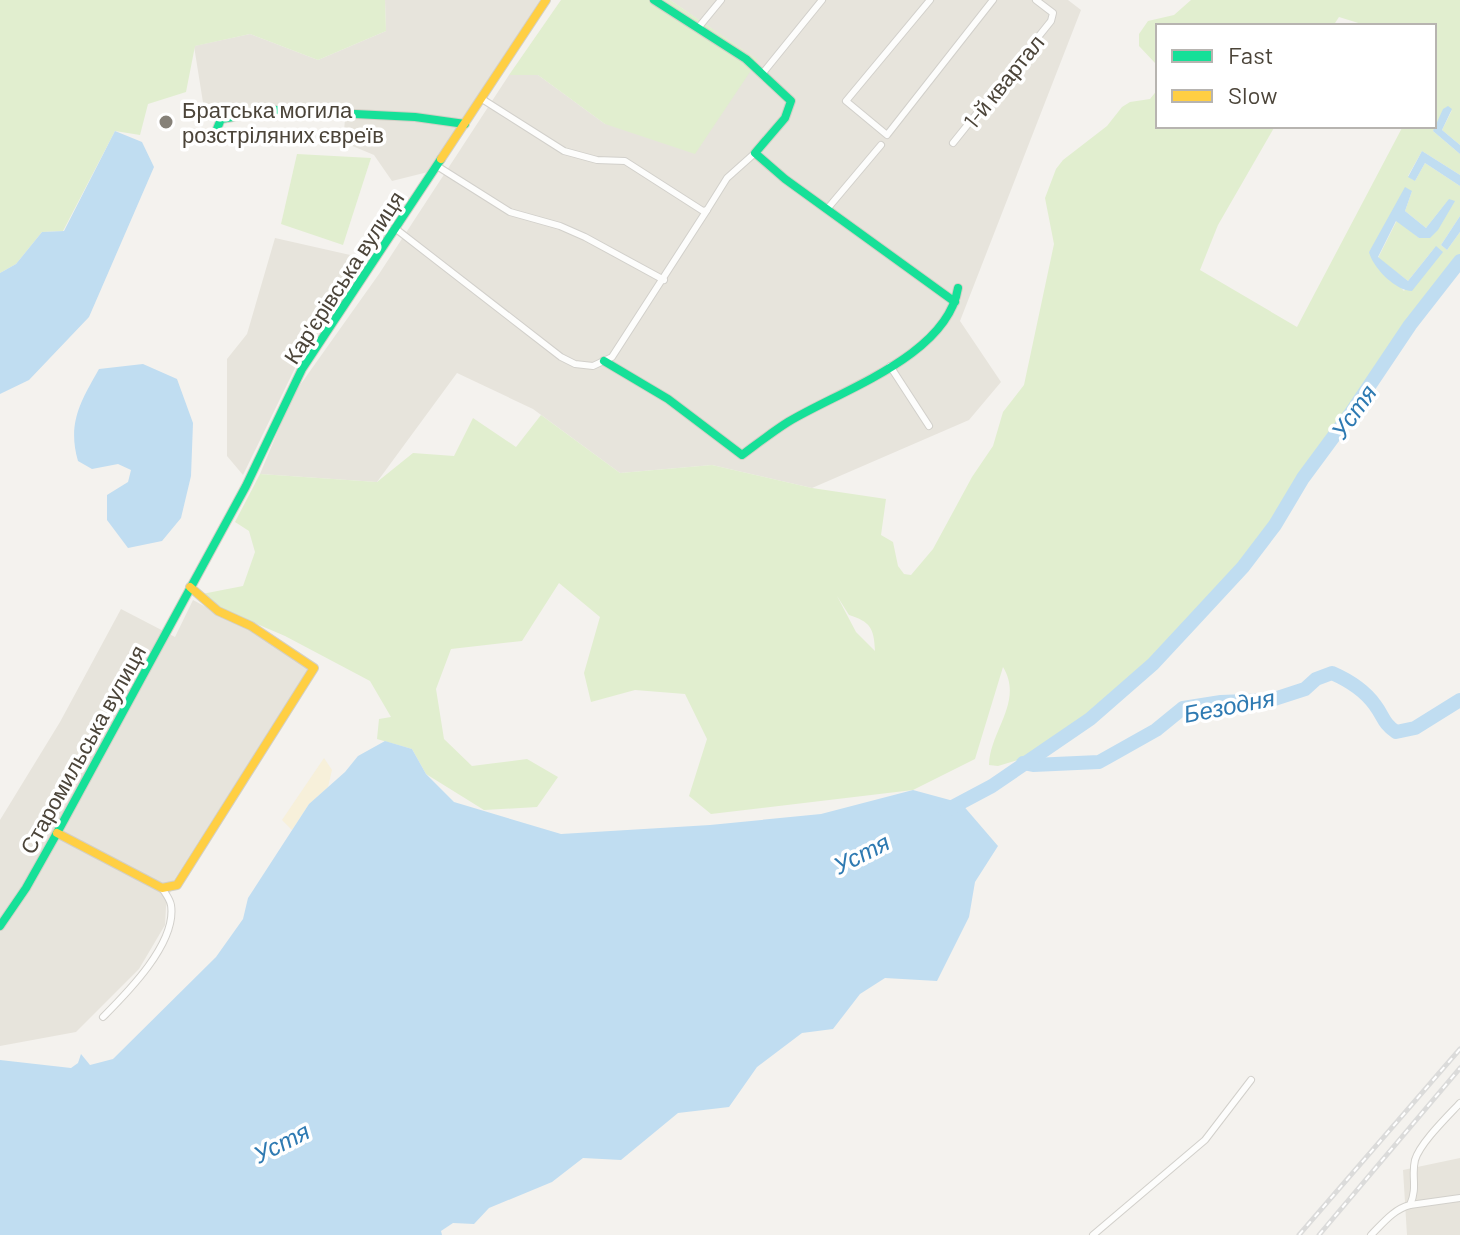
<svg xmlns="http://www.w3.org/2000/svg" width="1460" height="1235" font-family="Barlow,sans-serif">
  <style>
    .residential { fill: #e7e4dc }
    .green { fill: #e1eecf; fill-rule: evenodd }
    .sand { fill: #f7f0da }
    .water { fill: #c0ddf1 }
    .lines { fill: none; stroke-linecap: round; stroke-linejoin: round }
    .river { stroke: #c0ddf1; stroke-width: 14 }
    .street-casing { stroke: #d2d0cb; stroke-width: 8 }
    .fast-casing { stroke: #d3cfc5; stroke-width: 10 }
    .slow-casing { stroke: #d3cfc5; stroke-width: 10 }
    .street { stroke: #fdfdfc; stroke-width: 6 }
    .fast { stroke: #16e098; stroke-width: 8 }
    .slow { stroke: #ffcf43; stroke-width: 8 }
    .rail-casing { stroke: #dbdbda; stroke-width: 5 }
    .rail { stroke: #fff; stroke-width: 2; stroke-dasharray: 6; stroke-linecap: butt }
    .poi-dot { fill: #868178; stroke: #fff; stroke-width: 3 }
    .labels { text-anchor: middle; dominant-baseline: central; stroke-width: 7; stroke-linejoin: round; paint-order: stroke }
    .street-label { font-size: 22px; fill: #4b4439; stroke: #fff }
    .poi-label { font-size: 22px; fill: #4b4439; stroke: #fff; text-anchor: start }
    .water-label { font-size: 24px; font-style: italic; fill: #2e7ab2; stroke: #fff }
  </style>
  <rect width="100%" height="100%" fill="#f4f2ee"/>
  <g class="residential">
    <polygon points="385,0 540,0 428,172 392,181 374,155 343,142 346,108 274,105 205,115 194,46 250,34 318,60 386,31"/>
    <polygon points="670,0 1068,0 1081,10 960,321 1001,382 969,420 812,488 712,465 620,473 533,409 457,373 377,482 260,474 293,395 379,274 509,75 538,75 605,124 757,60"/>
    <polygon points="275,238 368,259 296,366 243,475 227,456 227,359 247,334"/>
    <polygon points="193,600 273,643 309,668 174,880 166,907 165,925 139,969 76,1032 0,1046 0,820 60,722 121,609 175,637"/>
    <polygon points="1460,1158 1460,1235 1407,1235 1403,1170"/>
  </g>
  <g class="green">
    <polygon points="0,0 385,0 386,31 318,60 250,34 195,46 186,92 148,104 140,135 115,131 63,231 42,232 16,264 0,273"/>
    <polygon points="561,0 670,0 758,60 695,154 605,124 538,75 509,75"/>
    <path d="M1191 0H1460V145L1442 130 1452 110 1433 131 1460 154V175L1422 151 1408 176 1415 181 1425 163 1460 186V216L1441 245 1447 250 1460 232V257L1407 324 1395 346 1300 477 1272 524 1240 566 1146 662 1086 715 1021 759 998 766 989 765C990 730 1024 702 1003 667L975 759 913 790 711 814 689 796 707 739 685 694 635 690 591 702 584 673 600 617 559 583 522 641 451 649 436 689 444 739 472 766 527 759 558 777 537 807 484 810 426 774 412 749 377 739 379 719 391 717 370 681 285 636 217 607 202 594 243 586 255 552 249 531 235 522 260 474 377 482 413 453 454 456 473 418 516 447 541 415 620 473 712 465 812 488 886 499 881 535 893 542 898 566 904 574 911 575 933 549 972 477 993 446 1003 412 1024 385 1054 244 1045 198 1056 169 1063 160 1107 126 1122 107 1130 102 1150 99 1158 89V126H1275L1218 225 1200 270 1297 327 1403 126H1434V26H1368L1339 17 1333 26H1158V72L1155 63 1139 46V34L1148 21 1174 15ZM1412 191 1405 211 1426 228 1449 199 1419 238 1397 220 1378 258 1408 281 1436 246 1404 291 1369 252ZM837 596 849 615C870 622 874 627 875 651L856 632Z"/>
    <polygon points="297,154 371,158 343,245 281,224"/>
  </g>
  <polygon class="sand" points="324,758 332,770 328,787 309,804 292,830 282,820"/>
  <g class="water">
    <polygon points="1448,106 1452,109 1442,130 1460,145 1460,154 1433,131 1443,109"/>
    <polygon points="115,131 142,142 154,167 89,317 29,380 0,394 0,273 16,264 42,232 64,231"/>
    <polygon points="1422,151 1460,175 1460,186 1425,163 1415,181 1408,177"/>
    <path d="M1405 187 1412 191 1405 211 1426 228 1449 199 1455 201 1438 230 1430 238H1419L1396 221 1378 257 1408 281 1436 246 1443 252 1412 291C1396 291 1373 268 1369 252Z"/>
    <polygon points="1460,216 1460,232 1447,250 1441,245"/>
    <path d="M143 364 177 379 193 423 191 476 181 518 162 541 128 548 107 520V495L128 482 131 470 118 464 92 469 78 461C67 423 81 401 99 369Z"/>
    <polygon points="385,741 412,749 426,774 454,802 561,834 710,825 821,814 913,790 961,803 998,846 975,882 969,917 937,981 885,978 860,994 833,1029 802,1033 757,1067 729,1107 678,1113 621,1160 583,1158 552,1182 489,1208 474,1224 453,1223 441,1231 442,1235 0,1235 0,1060 71,1068 78,1063 81,1054 90,1065 113,1059 216,957 243,919 248,898 309,804 345,772 358,756"/>
  </g>
  <g class="lines">
    <g class="river">
      <path d="M1023 763 1033 765 1099 762 1156 730 1183 708 1221 702 1271 700 1305 689 1316 679 1332 673C1348 680 1365 691 1375 705 1384 717 1383 723 1396 732L1415 728 1460 700"/>
      <polyline points="945,811 992,786 1090,719 1153,664 1193,621 1243,567 1275,525 1303,478 1351,413 1410,325 1460,261"/>
    </g>
    <g class="street-casing">
      <g id="street">
        <polyline points="930,0 846,101 887,135 993,0"/>
        <polyline points="698,28 721,0"/>
        <polyline points="762,74 822,0"/>
        <polyline points="482,99 564,151 597,160 625,161 703,211 707,210 727,178 755,153"/>
        <polyline points="953,143 1051,21 1053,13 1036,0"/>
        <polyline points="437,166 510,212 560,226 585,237 664,280"/>
        <polyline points="828,208 881,145"/>
        <polyline points="396,229 561,357 575,364 593,366 612,357 707,210"/>
        <polyline points="890,366 929,426"/>
        <path d="M103 1017C127 993 177 943 171 905 170 899 165 893 162 888"/>
        <polyline points="1410,1205 1460,1198"/>
        <polyline points="1093,1235 1205,1140 1251,1080"/>
        <path d="M1371 1235C1383 1223 1394 1209 1410 1205 1418 1187 1411 1176 1415 1160 1420 1143 1448 1116 1460 1103"/>
      </g>
    </g>
    <g class="fast-casing">
      <g id="fast">
        <polyline points="654,0 746,59 791,101 785,118 755,153 785,179 955,302"/>
        <polyline points="215,134 221,119 275,110 415,117 465,124"/>
        <path d="M604 361 668 399 742 455C757 444 772 432 788 422 841 390 947 356 958 288"/>
        <polyline points="0,926 26,888 57,833 246,486 302,369 441,159"/>
      </g>
    </g>
    <g class="slow-casing">
      <g id="slow">
        <polyline points="441,159 546,0"/>
        <polyline points="57,833 162,888 177,885 314,668 251,626 218,611 190,587"/>
      </g>
    </g>
    <use href="#street" class="street"/>
    <use href="#fast" class="fast"/>
    <use href="#slow" class="slow"/>
    <g class="rail-casing">
      <g id="rail">
        <polyline points="1299,1235 1460,1049"/>
        <polyline points="1319,1235 1460,1068"/>
      </g>
    </g>
    <use href="#rail" class="rail"/>
  </g>
  <circle class="poi-dot" cx="166" cy="122" r="8"/>
  <g class="labels">
    <g class="street-label">
      <text transform="translate(1003 81) rotate(-51)">1-й квартал</text>
      <text transform="translate(343 277) rotate(-57)">Кар'єрівська вулиця</text>
      <text transform="translate(82 749) rotate(-61)">Старомильська вулиця</text>
    </g>
    <g class="poi-label">
      <text x="182" y="109">Братська могила<tspan x="182" dy="25">розстріляних євреїв</tspan></text>
    </g>
    <g class="water-label">
      <text transform="translate(1353 411) rotate(-55)">Устя</text>
      <text transform="translate(1229 705) rotate(-11)">Безодня</text>
      <text transform="translate(861 853) rotate(-27)">Устя</text>
      <text transform="translate(281 1142) rotate(-27)">Устя</text>
    </g>
  </g>
  <rect x="1156" y="24" width="280" height="104" fill="#ffffff" stroke="#b7b4b0" stroke-width="2"/>
  <rect x="1172" y="50" width="40" height="12" fill="#16e098" stroke="#b7b4b0" stroke-width="2"/>
  <text x="1228" y="64" font-size="24" fill="#4b4439">Fast</text>
  <rect x="1172" y="90" width="40" height="12" fill="#ffcf43" stroke="#b7b4b0" stroke-width="2"/>
  <text x="1228" y="104" font-size="24" fill="#4b4439">Slow</text>
</svg>
